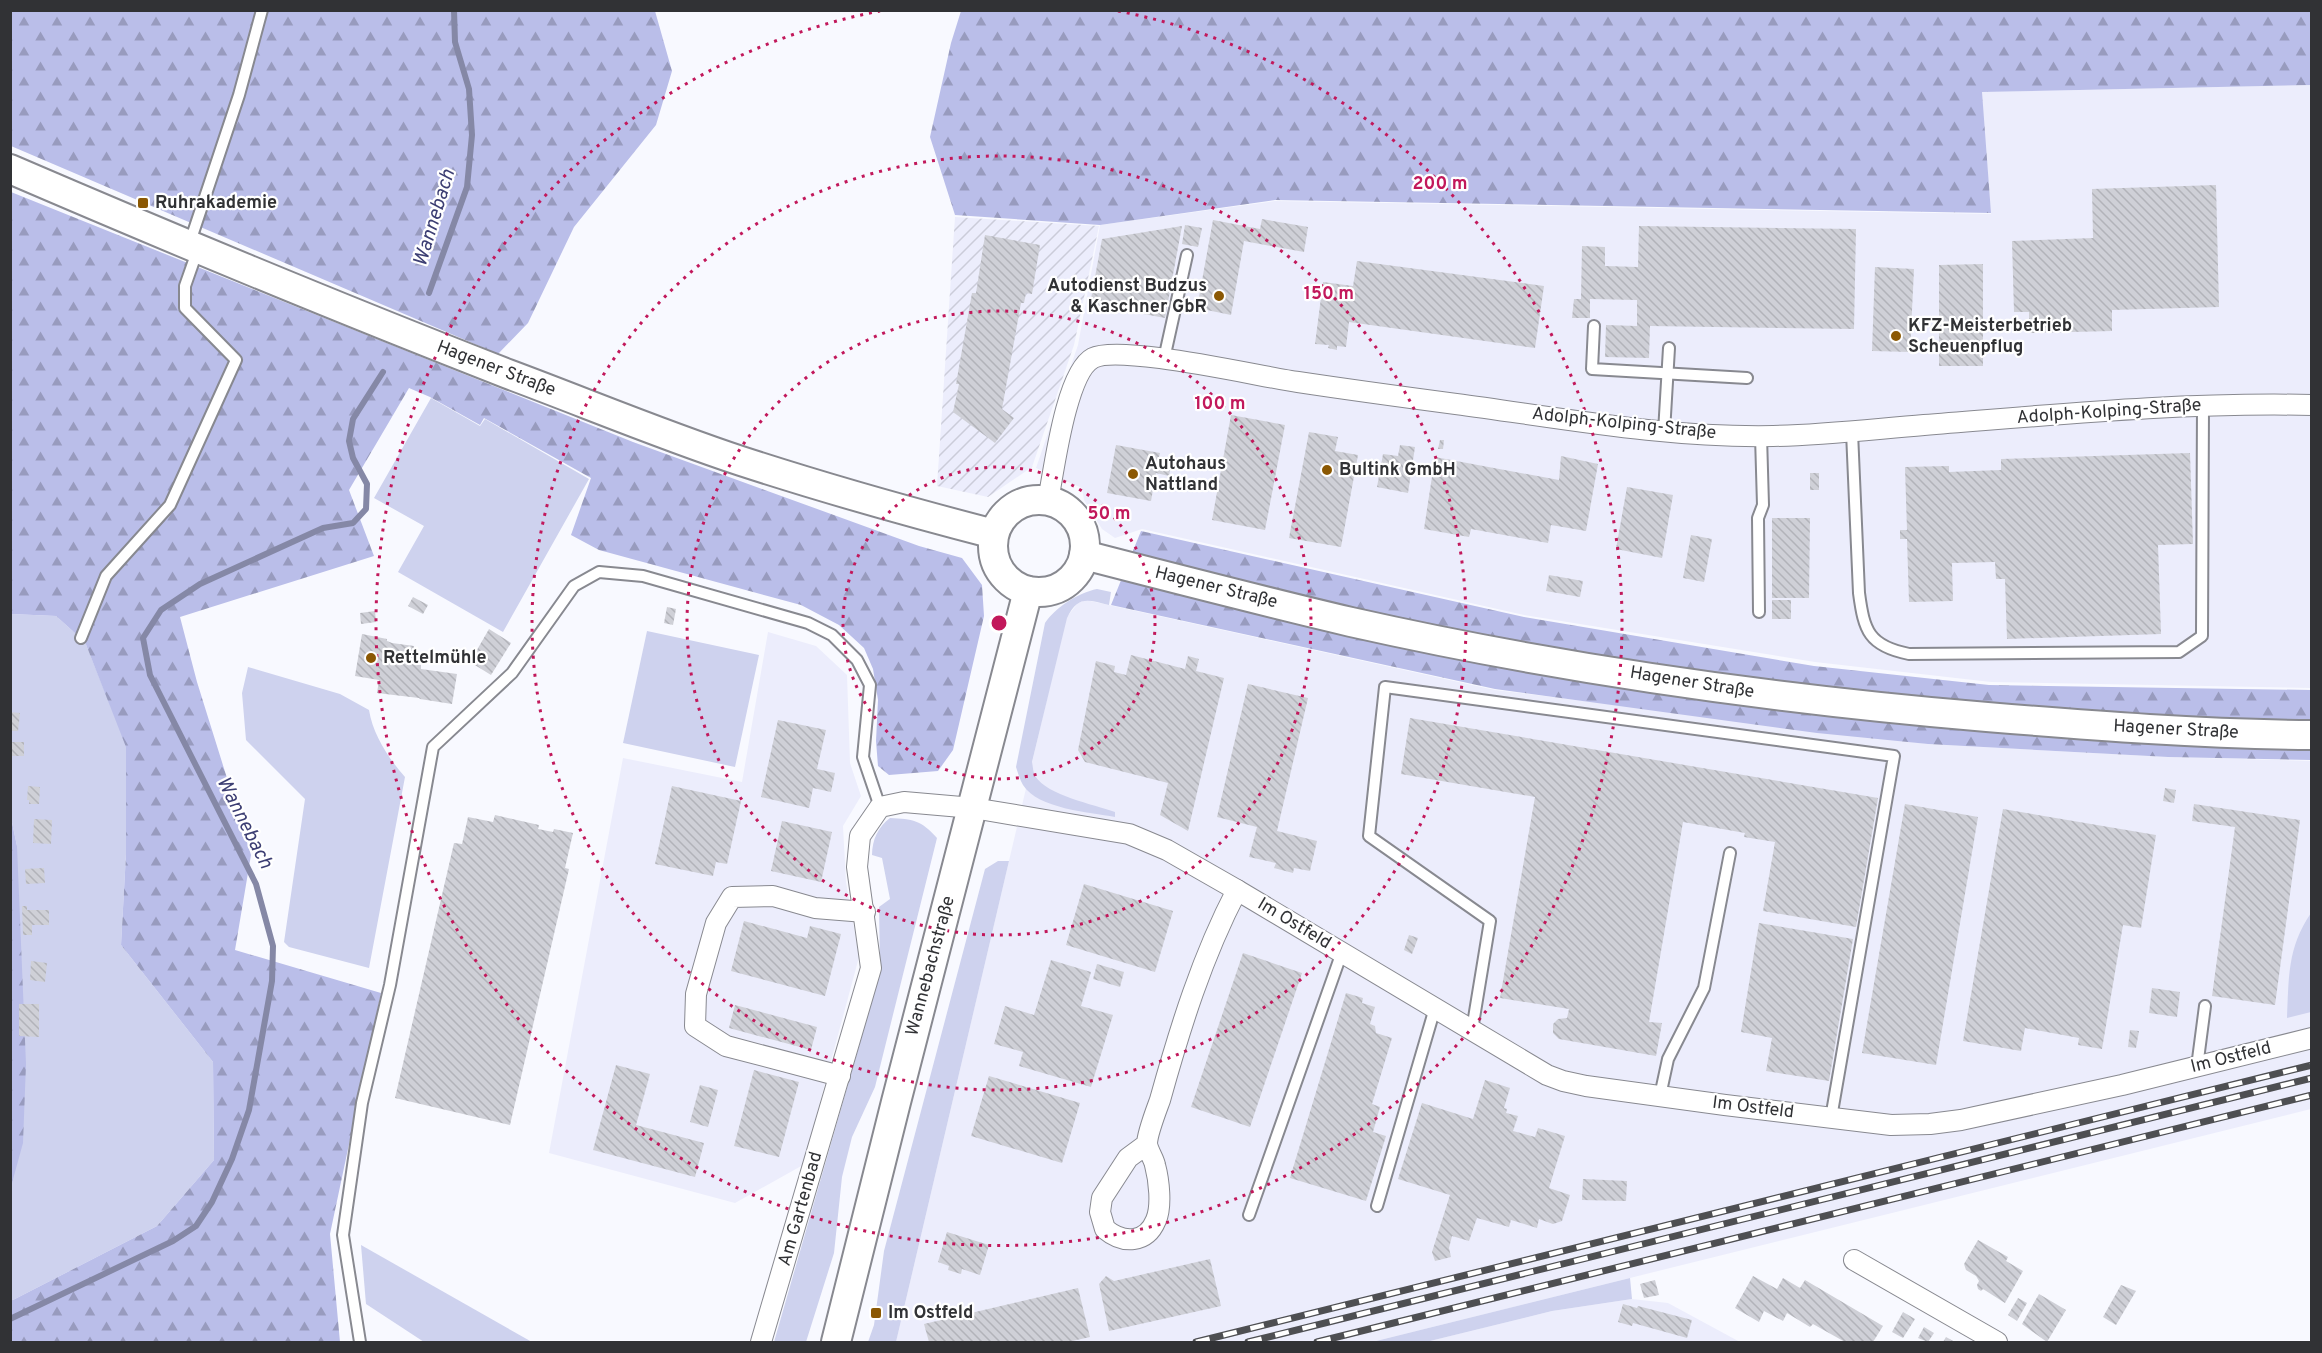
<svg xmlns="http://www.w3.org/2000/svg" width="2322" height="1353" font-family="Overpass,sans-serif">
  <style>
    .built { fill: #ecedfc }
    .industrial { fill: url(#industrial-furrows) }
    .green { fill: #ced2ee }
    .forest { fill: url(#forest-firs) }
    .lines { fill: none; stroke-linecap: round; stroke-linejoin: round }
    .stream { stroke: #8588a6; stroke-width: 6 }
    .building { fill: url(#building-back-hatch) }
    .service-casing { stroke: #888990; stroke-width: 14 }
    .minor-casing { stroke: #888990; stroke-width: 22 }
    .secondary-casing { stroke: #888990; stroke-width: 32 }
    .service { stroke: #fff; stroke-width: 10 }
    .minor { stroke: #fff; stroke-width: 20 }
    .secondary { stroke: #fff; stroke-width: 28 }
    .rail-casing { stroke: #4e4f52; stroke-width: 7 }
    .rail { stroke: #fff; stroke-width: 4.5; stroke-dasharray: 14; stroke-linecap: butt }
    .ring { fill: none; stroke: #c2185b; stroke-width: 3; stroke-dasharray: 3 6 }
    .poi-dot { fill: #8b5803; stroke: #fff; stroke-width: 2 }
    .labels { text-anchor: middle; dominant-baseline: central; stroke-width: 4.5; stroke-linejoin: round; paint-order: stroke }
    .poi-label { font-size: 18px; font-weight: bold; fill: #313235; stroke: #fff; text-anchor: start }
    .street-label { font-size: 18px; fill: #313235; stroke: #fff }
    .water-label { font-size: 20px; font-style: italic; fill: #3c3e73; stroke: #fff }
    .centre { fill: #c2185b; stroke: #fff; stroke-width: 3 }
    .ring-label { font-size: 18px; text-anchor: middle; font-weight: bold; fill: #c2185b; stroke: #fff; stroke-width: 4.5; stroke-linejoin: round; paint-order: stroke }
  </style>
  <defs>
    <pattern id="industrial-furrows" width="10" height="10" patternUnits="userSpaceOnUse" patternTransform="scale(1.5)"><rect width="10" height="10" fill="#ecedfc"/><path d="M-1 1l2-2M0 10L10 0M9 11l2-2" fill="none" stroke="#cbccd9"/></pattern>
    <pattern id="forest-firs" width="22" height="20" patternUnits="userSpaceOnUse" patternTransform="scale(1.5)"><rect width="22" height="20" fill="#babee9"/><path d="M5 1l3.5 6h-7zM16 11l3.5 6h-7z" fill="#989bbe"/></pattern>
    <pattern id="building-back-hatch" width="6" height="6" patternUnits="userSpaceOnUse" patternTransform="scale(1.5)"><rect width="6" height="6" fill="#cfd0d7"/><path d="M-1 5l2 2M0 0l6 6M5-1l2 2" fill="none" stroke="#b2b3b9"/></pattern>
  </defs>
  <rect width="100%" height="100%" fill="#f8f9ff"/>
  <g class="built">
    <polygon points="2311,85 2311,688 1991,682 1815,662 1524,615 1142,529 1115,538 1102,529 1084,500 1082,488 1036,468 1078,345 1100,225 1275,201 1991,214 1981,92"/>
    <polygon points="1086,600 1495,690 1928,744 2168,757 2311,761 2311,1109 1372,1342 896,1342 1066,618 1078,603"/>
    <polygon points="768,632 816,646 847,675 850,763 861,796 843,826 846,882 859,957 803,1165 735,1203 549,1153 623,758 742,782"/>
    <polygon points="1632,1299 1668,1303 1740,1342 1426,1342 1552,1311"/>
  </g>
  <polygon class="industrial" points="955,217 1099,226 1074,345 1032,467 988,497 937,486"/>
  <g class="green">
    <polygon points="431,398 480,426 485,419 589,479 503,632 398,572 424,526 374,498"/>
    <path d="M1097 589 1111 592 1109 605C1088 600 1078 595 1067 618L1032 762C1033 767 1033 772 1035 776 1048 796 1093 804 1115 812V817C1089 812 1038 809 1023 785 1020 780 1018 773 1016 767L1045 623C1056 607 1078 593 1097 589Z"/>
    <polygon points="11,614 56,616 85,642 127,747 126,854 121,945 213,1062 214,1160 157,1226 11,1301 10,1179 12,1182 17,846 10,813"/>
    <polygon points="647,631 759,655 735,767 623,743"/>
    <path d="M248 667 340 694 369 710C373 735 389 759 405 777L369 968 289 947 284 942 305 799 246 740 242 693Z"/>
    <path d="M890 818C913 819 921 820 937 838L875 1087 852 1137 842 1177 834 1253 806 1342H774L870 1008 880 964 879 907 890 899 882 858 872 855C872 840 878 827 890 818Z"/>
    <polygon points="998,861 1009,861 896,1342 868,1342 874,1325 884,1251 985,869"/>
    <path d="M2311 913V1012L2287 1018C2289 978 2287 948 2311 913Z"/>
    <polygon points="361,1245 532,1342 424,1342 366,1304"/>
    <polygon points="1630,1278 1632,1299 1552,1311 1426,1342 1372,1342"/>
  </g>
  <g class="forest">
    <polygon points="11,11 655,11 672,71 656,125 574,227 528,323 498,354 11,146"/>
    <polygon points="961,11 2311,11 2311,85 1982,92 1991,213 1275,200 1100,225 955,215 930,137 951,43"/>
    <polygon points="11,192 633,442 919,546 962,558 982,585 984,616 953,750 938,771 889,775 878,766 876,741 878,700 873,669 864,648 839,625 801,605 599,550 571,535 591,478 484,418 480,425 430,397 409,388 349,490 374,556 180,617 197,682 251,855 235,950 381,993 330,1234 340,1342 11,1342 11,1301 157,1226 214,1160 213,1062 121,945 126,854 126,747 85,642 56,616 11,614"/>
    <polygon points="1141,531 1524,617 1814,666 1989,685 2311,690 2311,760 2168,757 1928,744 1817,733 1495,689 1111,605"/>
    <polygon points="10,813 17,846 26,1064 23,1143 12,1183"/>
  </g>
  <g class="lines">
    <g class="stream">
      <polyline points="429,293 467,187 472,135 469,89 455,42 454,10"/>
      <polyline points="10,1319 173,1241 196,1226 212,1202 232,1159 249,1110 272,981 273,946 256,884 150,675 143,638 161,610 200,584 323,528 353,523 366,509 367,484 353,458 349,441 353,419 383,372"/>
    </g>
  </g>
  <g class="building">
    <polygon points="2216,185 2219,307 2112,310 2112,331 2029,333 2029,312 2014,312 2012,241 2093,238 2092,189"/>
    <polygon points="1262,219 1308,227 1304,252 1244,241 1231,315 1197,308 1213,220 1260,229"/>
    <polygon points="1185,225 1202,228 1198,247 1182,244"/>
    <polygon points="1182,226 1165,318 1090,304 1102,239"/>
    <polygon points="1639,226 1856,229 1854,329 1650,326 1649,358 1605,357 1606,325 1637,326 1637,300 1590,299 1590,318 1572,318 1574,299 1581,299 1582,246 1605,247 1605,266 1638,267"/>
    <polygon points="985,235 1040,245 1032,294 1026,293 1024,303 1021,303 1002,409 1014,418 995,443 953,412 959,384 956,384 972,293 976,293"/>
    <polygon points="1357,261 1544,286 1535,348 1349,322 1346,347 1337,346 1337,350 1328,348 1329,345 1315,344 1323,282 1353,286"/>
    <polygon points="1983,264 1983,366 1939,366 1939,265"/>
    <polygon points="1875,267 1914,269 1910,352 1872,351"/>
    <polygon points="1231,415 1285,425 1265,530 1212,520"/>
    <polygon points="1309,432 1338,437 1335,451 1358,455 1341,547 1289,538"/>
    <polygon points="1440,440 1444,440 1443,449 1438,449"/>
    <polygon points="1116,445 1160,453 1159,457 1172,460 1169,476 1156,473 1151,501 1107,493"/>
    <polygon points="1400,445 1415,447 1408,493 1377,487 1383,454 1398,456"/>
    <polygon points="2190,453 2193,544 2158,545 2161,634 2007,639 2005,579 1996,579 1995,562 1952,563 1953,601 1909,602 1907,539 1900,539 1900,530 1907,530 1905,467 1949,466 1949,472 2001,470 2001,459"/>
    <polygon points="1561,456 1598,464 1586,531 1551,525 1548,543 1471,529 1469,537 1424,529 1435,457 1559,480"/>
    <rect x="1810" y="473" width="9" height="17"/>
    <polygon points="1627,487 1673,495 1662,558 1616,549"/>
    <polygon points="1772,518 1810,518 1809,598 1772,598"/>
    <polygon points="1691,535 1712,539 1704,582 1683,578"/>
    <polygon points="1549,575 1583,581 1580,597 1546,591"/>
    <polygon points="413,597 428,605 423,614 408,606"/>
    <rect x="1772" y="600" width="19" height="19"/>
    <polygon points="667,607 676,609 673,625 664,623"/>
    <polygon points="375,611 376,622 361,624 360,613"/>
    <polygon points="489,629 511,643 491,675 470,662"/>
    <polygon points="362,634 387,639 387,641 392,643 414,646 412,664 421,665 421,669 457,674 452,704 420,699 419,698 377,693 379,680 355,676"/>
    <polygon points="1131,655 1185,669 1188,656 1199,659 1196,671 1224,678 1188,831 1160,815 1168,783 1085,762 1078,750 1096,661 1115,666 1114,672 1126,675"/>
    <polygon points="1248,684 1308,698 1277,831 1317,841 1310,871 1294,868 1293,873 1274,868 1276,863 1249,857 1257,827 1217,817"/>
    <polygon points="10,712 20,713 18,731 10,731"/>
    <polygon points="1410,718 1878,798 1856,927 1763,911 1775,842 1744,837 1745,833 1683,822 1649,1022 1662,1023 1656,1056 1559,1039 1553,1033 1553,1024 1558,1019 1567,1018 1569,1009 1500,998 1535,797 1401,774"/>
    <polygon points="778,720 826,730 817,769 835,773 831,792 813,788 809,808 761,797"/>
    <rect x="10" y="742" width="14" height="14"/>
    <polygon points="28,786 40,787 39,804 29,804 29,800 27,800"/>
    <polygon points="672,786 741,801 727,864 716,862 713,876 655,864"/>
    <polygon points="2165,788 2176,790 2174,803 2163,801"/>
    <polygon points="1905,804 1978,817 1936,1065 1862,1053"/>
    <polygon points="2194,804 2300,820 2275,1005 2212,996 2235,827 2192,821"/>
    <polygon points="2003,809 2156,835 2141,928 2123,925 2102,1049 2078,1045 2079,1038 2025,1028 2021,1051 1963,1041"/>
    <polygon points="495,815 539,825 538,829 553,832 554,829 573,833 565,868 569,869 510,1125 395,1098 454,843 462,844 468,817 493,822"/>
    <polygon points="34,819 52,820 51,844 33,843"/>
    <polygon points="782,821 832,832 821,882 771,871"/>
    <polygon points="44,868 45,883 26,884 25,869"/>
    <polygon points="1084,884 1173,911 1155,972 1066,945"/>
    <polygon points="22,906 27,906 27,910 49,910 49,925 32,925 32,935 23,935"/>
    <polygon points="744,921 807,938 810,926 841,934 825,996 731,971"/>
    <polygon points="1759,923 1853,939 1829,1081 1766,1071 1772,1038 1741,1032"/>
    <polygon points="1409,935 1418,938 1412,954 1404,950"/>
    <polygon points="1243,953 1302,973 1250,1127 1191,1107"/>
    <polygon points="1051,960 1091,972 1081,1006 1113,1015 1091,1087 1019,1066 1023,1052 994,1044 1005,1006 1034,1015"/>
    <polygon points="31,961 47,963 45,982 30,980"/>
    <polygon points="1097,964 1124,972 1120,987 1093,979"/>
    <polygon points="2152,988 2180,992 2177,1017 2149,1013"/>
    <polygon points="1346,993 1363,998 1362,1003 1375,1007 1370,1024 1375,1026 1376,1033 1392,1038 1372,1104 1380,1107 1373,1132 1386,1136 1366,1201 1290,1178"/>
    <polygon points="19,1004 39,1004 39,1037 19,1036"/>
    <polygon points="735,1005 817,1027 811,1050 729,1028"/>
    <polygon points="2130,1030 2139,1031 2136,1048 2128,1047"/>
    <polygon points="616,1065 650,1074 636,1125 704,1143 695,1177 593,1150"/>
    <polygon points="754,1070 799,1082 779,1157 734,1146"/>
    <polygon points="989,1076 1080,1103 1062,1163 971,1136"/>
    <polygon points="1485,1080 1510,1088 1504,1108 1507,1109 1506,1113 1518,1116 1513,1131 1535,1137 1538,1128 1565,1136 1549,1188 1570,1195 1562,1221 1553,1224 1539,1219 1537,1228 1511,1220 1509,1227 1477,1218 1469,1241 1452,1236 1449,1248 1451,1257 1435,1261 1432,1252 1450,1195 1398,1179 1422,1103 1473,1119"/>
    <polygon points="700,1085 718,1090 708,1127 690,1122"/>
    <polygon points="1583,1179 1627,1181 1626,1201 1582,1200"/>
    <polygon points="947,1232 989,1245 980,1275 962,1269 961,1274 948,1270 949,1266 938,1262"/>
    <polygon points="1978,1240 2008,1257 2006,1261 2023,1271 2005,1303 1983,1289 1981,1291 1978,1289 1977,1285 1979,1281 1976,1276 1966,1270 1964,1264"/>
    <polygon points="1210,1259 1221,1306 1109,1331 1099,1284 1106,1276 1114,1281"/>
    <polygon points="1753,1276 1777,1289 1783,1278 1800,1288 1805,1280 1883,1326 1873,1342 1845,1342 1813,1324 1810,1327 1787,1313 1783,1321 1764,1311 1759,1322 1735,1308"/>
    <polygon points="1655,1280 1659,1295 1644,1298 1640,1284"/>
    <polygon points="2121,1285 2136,1291 2116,1325 2103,1317"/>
    <polygon points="1078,1288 1090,1337 1068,1342 929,1342 924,1324"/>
    <polygon points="2039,1294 2066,1310 2047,1342 2022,1324"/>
    <polygon points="2018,1298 2027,1303 2017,1321 2008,1315"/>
    <polygon points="1623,1304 1637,1308 1638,1306 1692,1320 1687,1338 1633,1323 1632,1326 1618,1322"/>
    <polygon points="1903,1312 1915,1319 1903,1338 1892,1332"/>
    <polygon points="1924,1327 1934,1333 1928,1342 1918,1338"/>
    <polygon points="1946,1337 1955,1342 1943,1342"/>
  </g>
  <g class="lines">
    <g class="service-casing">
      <g id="service">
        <polyline points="189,245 239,95 262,10"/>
        <polyline points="1594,326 1592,369 1747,378"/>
        <polyline points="1164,359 1187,255"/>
        <polyline points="1664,432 1669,348"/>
        <path d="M1852 432 1859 593C1864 631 1869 646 1909 654L2179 652 2202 636 2203 405"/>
        <polyline points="1759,612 1758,518 1763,505 1761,436"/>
        <polyline points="81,638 106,576 170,505 236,360 185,308 185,286 198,249"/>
        <polyline points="1472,1030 1490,921 1369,836 1385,687 1894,756 1831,1118"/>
        <polyline points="2197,1067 2205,1006"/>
        <polyline points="1660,1096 1668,1059 1704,988 1730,853"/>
        <polyline points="1377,1206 1435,1008"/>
        <polyline points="1249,1215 1342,952"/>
        <polyline points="360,1342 343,1235 362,1103 390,985 433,747 512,673 574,586 599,572 643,576 808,623 832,635 857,660 870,685 863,757 880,807"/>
      </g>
    </g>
    <g class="minor-casing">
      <g id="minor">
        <path d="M1048 501C1054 470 1066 372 1093 358 1120 344 1261 377 1298 382 1351 390 1403 397 1456 404 1561 418 1666 438 1773 436 1823 435 1874 429 1924 425 2053 415 2182 402 2312 405"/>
        <polyline points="840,1076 726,1046 695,1026 696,994 716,923 732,897 773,896 815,908 865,912"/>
        <path d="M1147 1144 1128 1158 1102 1198 1100 1212 1105 1229C1123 1244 1146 1244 1156 1220 1162 1206 1159 1180 1155 1165 1154 1159 1148 1151 1147 1144 1147 1134 1156 1111 1160 1100 1180 1028 1202 957 1237 890L1547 1075 1563 1081 1586 1086 1725 1105 1891 1125 1930 1124 1961 1120 2122 1085 2312 1038"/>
        <polyline points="1854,1260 1997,1342"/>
        <polyline points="761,1342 871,968 857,867 860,836 880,807 904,802 973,808 1129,834 1167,850 1237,890"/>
      </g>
    </g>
    <g class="secondary-casing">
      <g id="secondary">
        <path d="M10 169C175 240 341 309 508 374 586 403 662 435 741 461 824 488 909 512 994 534"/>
        <circle cx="1039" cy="546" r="46"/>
        <path d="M1084 555C1173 578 1262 601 1351 622 1560 669 1774 699 1987 717 2095 726 2203 734 2312 735"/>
        <polyline points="836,1342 896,1102 1028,591"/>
      </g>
    </g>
    <use href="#service" class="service"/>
    <use href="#minor" class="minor"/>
    <use href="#secondary" class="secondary"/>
    <g class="rail-casing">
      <g id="rail">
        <polyline points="1196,1342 2312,1065"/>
        <polyline points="1248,1342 2312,1078"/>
        <polyline points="1317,1342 2312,1095"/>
      </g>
    </g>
    <use href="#rail" class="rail"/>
  </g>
  <g class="ring">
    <circle cx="999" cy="623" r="156"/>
    <circle cx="999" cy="623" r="312"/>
    <circle cx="999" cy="623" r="467"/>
    <path d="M1118 11A623 623 0 1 1 880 11"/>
  </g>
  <g class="poi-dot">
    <rect x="137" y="197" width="12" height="12" rx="3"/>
    <circle cx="1219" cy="296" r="6"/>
    <circle cx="1896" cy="336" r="6"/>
    <circle cx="1327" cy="470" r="6"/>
    <circle cx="1133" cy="474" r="6"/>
    <circle cx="371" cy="658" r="6"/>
    <rect x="870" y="1307" width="12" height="12" rx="3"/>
  </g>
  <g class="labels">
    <g class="poi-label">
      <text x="155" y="203">Ruhrakademie</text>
      <text x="1207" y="286" text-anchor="end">Autodienst Budzus<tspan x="1207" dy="21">&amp; Kaschner GbR</tspan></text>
      <text x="1908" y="326">KFZ-Meisterbetrieb<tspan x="1908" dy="21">Scheuenpflug</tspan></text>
      <text x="1145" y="464">Autohaus<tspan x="1145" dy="21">Nattland</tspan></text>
      <text x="1339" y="470">Bultink GmbH</text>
      <text x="383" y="658">Rettelmühle</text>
      <text x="888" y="1313">Im Ostfeld</text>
    </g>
    <g class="street-label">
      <text transform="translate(496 369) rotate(21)">Hagener Straße</text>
      <text transform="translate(2109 412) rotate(-4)">Adolph-Kolping-Straße</text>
      <text transform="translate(1624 424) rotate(6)">Adolph-Kolping-Straße</text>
      <text transform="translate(1216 588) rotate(14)">Hagener Straße</text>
      <text transform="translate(1692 683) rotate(9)">Hagener Straße</text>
      <text transform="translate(2176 730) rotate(3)">Hagener Straße</text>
      <text transform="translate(1294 924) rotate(31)">Im Ostfeld</text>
      <text transform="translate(931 966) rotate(-75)">Wannebachstraße</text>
      <text transform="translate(2231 1058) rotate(-14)">Im Ostfeld</text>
      <text transform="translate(1753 1108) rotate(7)">Im Ostfeld</text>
      <text transform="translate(801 1209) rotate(-74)">Am Gartenbad</text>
    </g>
    <g class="water-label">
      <text transform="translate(435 218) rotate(-73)">Wannebach</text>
      <text transform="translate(244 823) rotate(63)">Wannebach</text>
    </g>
  </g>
  <circle cx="999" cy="623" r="9" class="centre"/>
  <g class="ring-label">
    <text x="1440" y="189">200 m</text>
    <text x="1329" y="299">150 m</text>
    <text x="1220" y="409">100 m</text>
    <text x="1109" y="519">50 m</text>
  </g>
  <rect width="2322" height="1353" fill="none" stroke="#313235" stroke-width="24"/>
</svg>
